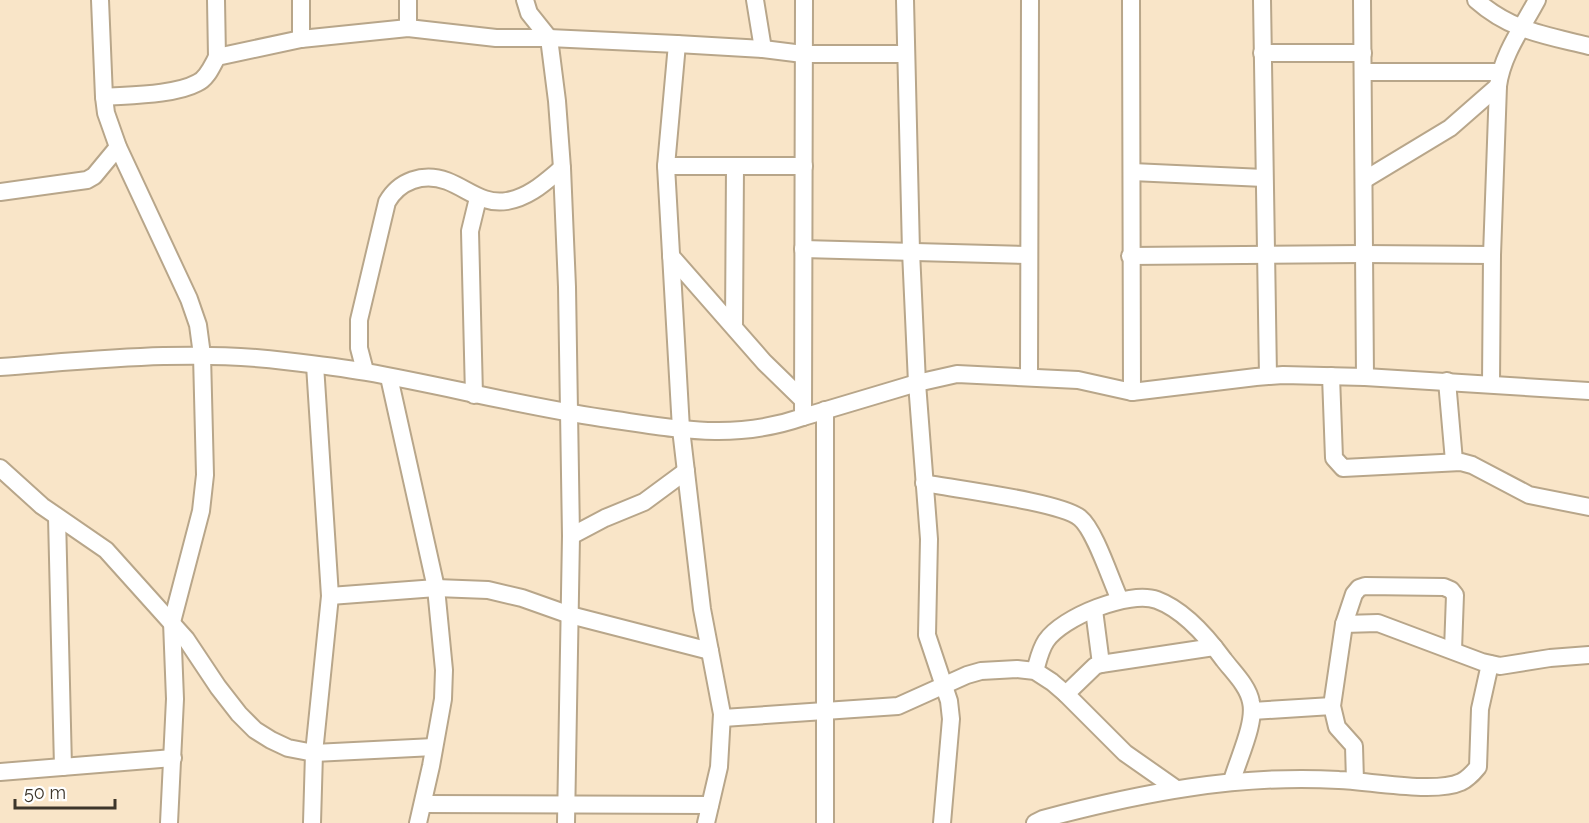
<svg xmlns="http://www.w3.org/2000/svg" width="1589" height="823" font-family="Raleway,sans-serif">
  <style>
    .lines { fill: none; stroke-linecap: round; stroke-linejoin: round }
    .minor-casing { stroke: #b8a68a; stroke-width: 20 }
    .minor { stroke: #fff; stroke-width: 16 }
  </style>
  <rect width="100%" height="100%" fill="#f9e5c8"/>
  <g class="lines">
    <g class="minor-casing">
      <g id="minor">
        <polyline points="100,0 104,97 106,113 118,147 189,299 198,325 202,355 205,475 201,511 172,622 175,699 169,823"/>
        <polyline points="216,0 217,57"/>
        <polyline points="408,0 408,28"/>
        <polyline points="525,0 529,13 549,38 557,101 562,168 567,287 571,536 566,823"/>
        <polyline points="755,0 763,49"/>
        <polyline points="905,0 911,251 917,383 929,539 927,635 949,701 951,719 942,823"/>
        <polyline points="1131,0 1132,392"/>
        <polyline points="1262,0 1268,376"/>
        <polyline points="1362,0 1365,377"/>
        <path d="M1476 0C1511 31 1545 35 1589 46"/>
        <polyline points="301,39 301,0"/>
        <polyline points="677,44 666,166 681,429 702,609 722,714 719,767 706,823"/>
        <polyline points="1262,53 1363,53"/>
        <polyline points="1363,72 1500,72"/>
        <path d="M104 97C129 95 175 95 197 83 207 79 212 66 217 57L301 39 408 28 496 38H549L677 44 763 49 803 54H906"/>
        <polyline points="666,166 804,166"/>
        <polyline points="1132,172 1264,178"/>
        <polyline points="1364,180 1450,128 1498,86"/>
        <polyline points="0,192 87,180 94,176 118,147"/>
        <polyline points="803,249 1029,255"/>
        <polyline points="671,256 764,362 803,400"/>
        <polyline points="1130,256 1363,254 1492,255"/>
        <polyline points="734,326 735,166"/>
        <path d="M0 367C95 360 190 349 285 361 312 364 339 367 366 372 445 386 522 406 602 418 674 428 731 442 803 417L804 0"/>
        <path d="M365 371 359 348V320L387 202C399 181 423 172 447 181 468 189 483 205 507 201 530 197 545 182 562 168"/>
        <polyline points="1029,376 1030,0"/>
        <polyline points="1331,376 1334,458 1343,468 1461,462 1472,465 1529,495 1589,507"/>
        <polyline points="389,377 436,588 444,670 443,699 431,766 418,823"/>
        <polyline points="1447,381 1454,461"/>
        <path d="M1491 384 1492 255 1498 86C1502 55 1522 28 1537 0"/>
        <polyline points="474,395 470,231 478,198"/>
        <polyline points="803,417 917,383 957,374 1078,380 1132,392 1256,377 1283,375 1365,377 1589,391"/>
        <polyline points="0,468 42,506 106,550 186,639 218,687 239,714 255,730 271,740 288,748 314,753 434,747"/>
        <path d="M924 483C954 489 1062 502 1080 518 1095 530 1111 581 1120 600"/>
        <polyline points="57,517 63,767"/>
        <polyline points="571,536 605,518 644,502 686,471"/>
        <polyline points="330,596 436,588 488,590 522,598 570,615 710,651"/>
        <polyline points="1094,610 1101,664"/>
        <polyline points="1344,624 1378,623 1482,662 1500,666 1550,658 1589,655"/>
        <path d="M1035 671C1038 661 1040 650 1046 641 1062 617 1129 590 1157 600 1184 610 1208 638 1224 660 1234 673 1248 686 1251 702 1256 723 1238 759 1232 781"/>
        <polyline points="1066,694 1095,666 1101,664 1214,647"/>
        <polyline points="1252,711 1332,706"/>
        <polyline points="723,718 898,706 967,675 981,671 1017,669 1035,671 1052,682 1066,694 1125,753 1175,788"/>
        <polyline points="0,772 173,758"/>
        <polyline points="1355,781 1354,746 1337,727 1332,706 1344,624 1354,594 1359,588 1365,586 1444,587 1451,590 1455,595 1453,650"/>
        <polyline points="423,804 710,805"/>
        <polyline points="312,823 314,753 330,596 315,365"/>
        <polyline points="825,823 825,410"/>
        <path d="M1035 823 1043 819C1140 793 1238 774 1339 780 1369 781 1435 794 1461 782 1468 779 1473 773 1478 767L1480 709 1490 664"/>
      </g>
    </g>
    <use href="#minor" class="minor"/>
  </g>
  <path d="M15 799v9h100v-9" fill="none" stroke="#3d352a" stroke-width="3"/>
  <text x="24" y="799" font-size="18" fill="#3d352a" stroke="#ffffff" stroke-width="4.5" paint-order="stroke">50 m</text>
</svg>
